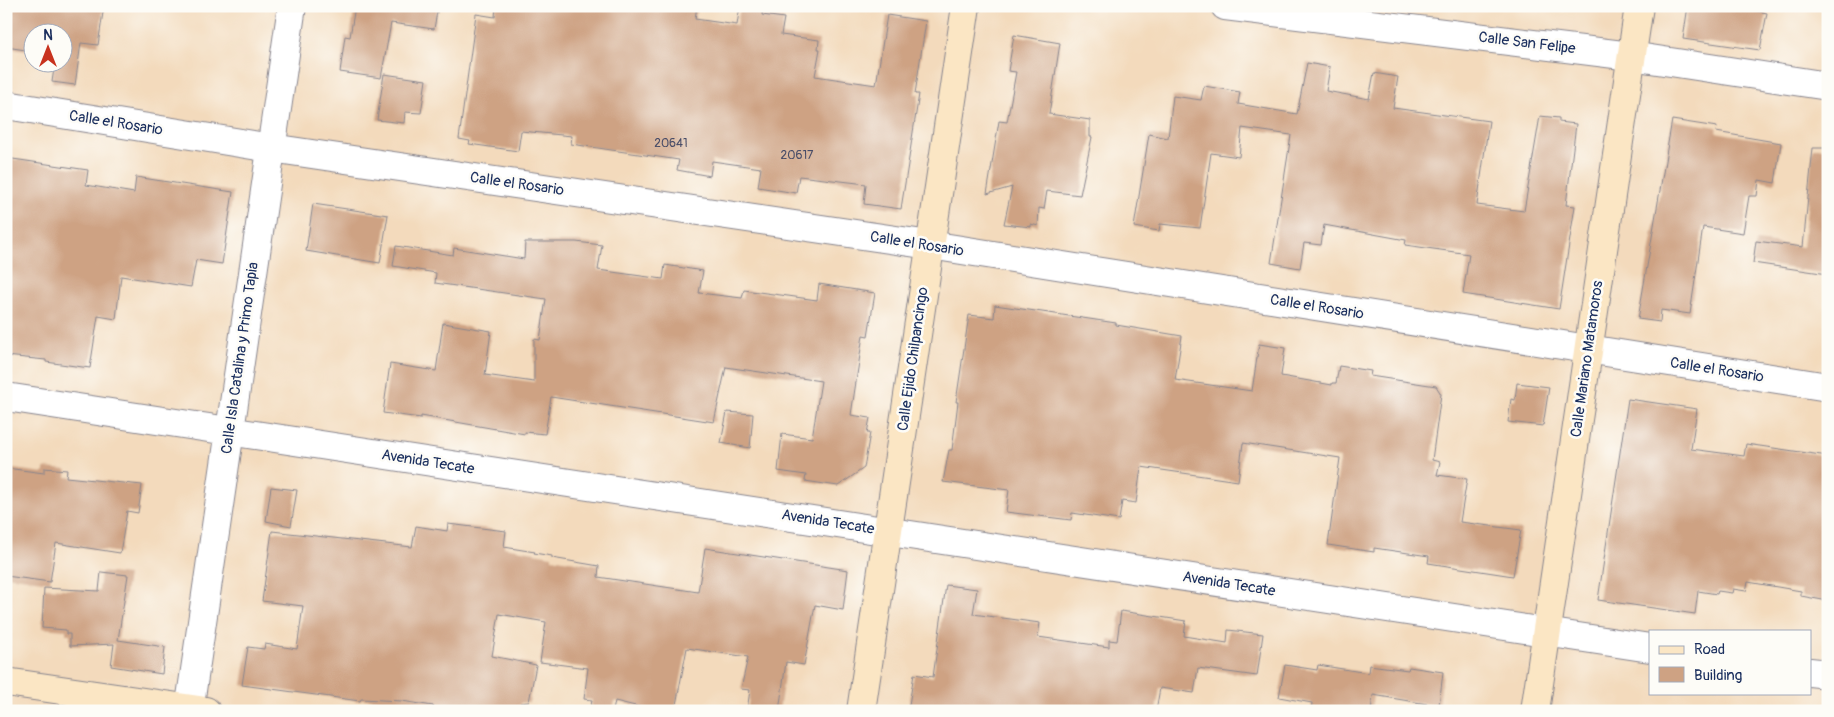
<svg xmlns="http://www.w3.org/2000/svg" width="1834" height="717" font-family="Pangolin,sans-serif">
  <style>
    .building { fill: #cea283 }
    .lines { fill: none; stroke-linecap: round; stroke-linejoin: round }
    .street-casing { stroke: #87848d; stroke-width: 30 }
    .secondary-casing { stroke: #87848d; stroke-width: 30 }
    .street { stroke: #fff; stroke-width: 28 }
    .secondary { stroke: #fbe6c4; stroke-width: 28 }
    .labels { text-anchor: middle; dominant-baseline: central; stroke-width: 5; stroke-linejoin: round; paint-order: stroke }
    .number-label { font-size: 12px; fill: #484c67 }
    .street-label { font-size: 15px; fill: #1b2f5e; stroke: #fdfcf7 }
  </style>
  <rect width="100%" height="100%" fill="#fdfcf7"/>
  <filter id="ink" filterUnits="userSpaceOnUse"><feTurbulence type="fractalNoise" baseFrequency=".02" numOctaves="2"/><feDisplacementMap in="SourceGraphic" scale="10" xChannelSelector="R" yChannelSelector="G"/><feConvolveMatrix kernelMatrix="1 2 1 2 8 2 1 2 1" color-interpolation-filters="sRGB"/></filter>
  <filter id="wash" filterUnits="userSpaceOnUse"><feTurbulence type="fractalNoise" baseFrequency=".0096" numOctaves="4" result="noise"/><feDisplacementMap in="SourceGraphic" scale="20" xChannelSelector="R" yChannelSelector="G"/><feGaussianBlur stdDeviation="1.12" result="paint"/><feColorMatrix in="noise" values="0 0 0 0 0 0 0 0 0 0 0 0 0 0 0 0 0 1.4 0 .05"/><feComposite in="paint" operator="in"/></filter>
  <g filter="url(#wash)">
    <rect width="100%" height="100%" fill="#f3dabc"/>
    <g id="blocks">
      <g class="building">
        <polygon points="6,6 104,6 98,45 81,43 75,85 52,82 55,62 62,62 62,32 32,32 32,51 6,47"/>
        <polygon points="355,6 438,6 434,29 391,23 381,78 340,72 345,36 350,37"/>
        <polygon points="496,6 697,6 695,19 737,25 740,6 763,6 762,15 784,18 781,35 819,40 818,49 820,49 815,76 876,85 887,15 926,21 915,94 919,94 901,209 864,204 866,184 799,176 796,193 758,187 761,168 712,161 710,176 677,170 679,160 571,144 572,136 521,131 518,151 469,144 470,141 459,139 476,14 495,17"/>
        <polygon points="1688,6 1733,6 1767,13 1760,50 1683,39"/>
        <polygon points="1014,35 1060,43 1049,114 1090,120 1090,137 1092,137 1080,195 1047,191 1044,209 1039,208 1038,226 1031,224 1031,227 1004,224 1012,187 987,194 999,121 1007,122 1016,72 1008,71"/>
        <polygon points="1307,63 1330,67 1326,91 1369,99 1374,73 1398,77 1393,108 1489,121 1477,205 1524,211 1540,116 1559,118 1559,122 1576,124 1566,205 1575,206 1559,309 1463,294 1469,254 1405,245 1406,240 1324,225 1321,245 1304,243 1300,268 1271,263 1291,135 1242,128 1239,157 1211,153 1200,228 1160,224 1159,231 1134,227 1149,134 1168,138 1173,96 1201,100 1204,86 1240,92 1238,104 1297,114"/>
        <polygon points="384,74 426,80 421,113 405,112 404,123 377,120"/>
        <polygon points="1672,120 1717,127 1716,132 1781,143 1775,183 1759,180 1757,196 1749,196 1743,233 1703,227 1690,314 1661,310 1660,322 1638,319"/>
        <polygon points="1813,148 1828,148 1828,274 1753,263 1756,241 1803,247"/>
        <polygon points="6,158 88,170 86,185 134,193 136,177 233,192 222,264 196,260 191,287 121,276 116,319 98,316 90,368 46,362 46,360 6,356"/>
        <polygon points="313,204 388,215 380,263 306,251"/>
        <polygon points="525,242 576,242 602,245 598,270 663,279 665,265 703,271 699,293 742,298 744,290 817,300 819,284 875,293 868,336 863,335 851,415 870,418 867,433 870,433 864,468 838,486 805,481 806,475 778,471 782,434 812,438 821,381 726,367 714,422 551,397 545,434 525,432 525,434 421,416 421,418 383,413 390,364 436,371 443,323 491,331 485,375 534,382 534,339 540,340 546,299 435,283 436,273 393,266 396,246 453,255 454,248 524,259"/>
        <polygon points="995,305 1116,323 1116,325 1182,336 1175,380 1252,391 1259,344 1285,348 1281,376 1332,385 1332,383 1336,383 1339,366 1371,371 1370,376 1436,386 1441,394 1432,460 1440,462 1437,475 1467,479 1460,522 1521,530 1513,576 1428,563 1429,556 1374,548 1374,552 1328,545 1340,458 1243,443 1238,481 1141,467 1136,503 1122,501 1119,520 1072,513 1071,520 1006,512 1009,490 943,482 949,450 952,450 958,402 956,402 969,315 994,318"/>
        <polygon points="1517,383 1549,387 1543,426 1508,422 1511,399 1515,400"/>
        <polygon points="1628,399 1697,409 1691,449 1744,456 1746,444 1828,456 1828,601 1801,596 1801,591 1748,582 1746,591 1733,589 1732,593 1718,591 1717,594 1698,591 1695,614 1598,600"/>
        <polygon points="727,412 753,414 750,448 721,443"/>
        <polygon points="6,468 44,473 44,468 67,470 66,477 142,485 138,513 127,511 120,553 56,543 50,582 6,576"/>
        <polygon points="271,487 297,490 291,526 266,521"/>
        <polygon points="448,524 506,531 504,547 535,552 534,553 552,556 552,558 599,566 598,577 698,592 705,548 848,570 843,610 815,605 804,665 786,662 779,711 747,711 750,690 741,689 748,657 687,648 675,710 662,708 662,711 656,711 615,701 613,711 590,711 592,700 584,699 588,668 540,662 546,622 499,614 492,656 536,665 529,702 520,703 519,711 435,711 433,706 402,701 361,699 360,701 242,685 248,647 264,649 265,644 297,649 303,606 262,601 272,531 412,547 416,526 447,531"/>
        <polygon points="101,572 128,575 118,640 165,647 162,674 111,666 114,644 70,646 70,634 66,634 66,630 42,628 44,588 99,591"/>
        <polygon points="946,585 977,589 973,614 1040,623 1038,637 1109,647 1109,640 1117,641 1121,611 1186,621 1184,636 1227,643 1228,630 1263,634 1257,676 1198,668 1194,693 1160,688 1156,711 1033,711 1009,707 1008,711 908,711 914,674 933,677"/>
        <polygon points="1285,665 1317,670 1318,665 1368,673 1369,665 1408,670 1409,667 1443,672 1439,706 1373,695 1371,711 1311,711 1312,703 1279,697"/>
      </g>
    </g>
  </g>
  <g filter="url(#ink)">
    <use href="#blocks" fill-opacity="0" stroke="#87848d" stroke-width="1"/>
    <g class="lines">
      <g class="street-casing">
        <g id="street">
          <polyline points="1225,6 1631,56 1828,86"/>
          <polyline points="6,105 271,148 930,245 1828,387"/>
          <polyline points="6,397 1650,648"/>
          <polyline points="1810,672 1828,674"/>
          <polyline points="189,711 292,6"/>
        </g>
      </g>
      <g class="secondary-casing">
        <g id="secondary">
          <polyline points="6,682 206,711"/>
          <polyline points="861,711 966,6"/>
          <polyline points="1535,711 1639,6"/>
        </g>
      </g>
      <use href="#street" class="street"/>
      <use href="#secondary" class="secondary"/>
    </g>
  </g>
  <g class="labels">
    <g class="number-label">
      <text x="671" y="143">20641</text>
      <text x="797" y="155">20617</text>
    </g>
    <g class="street-label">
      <text transform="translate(1527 43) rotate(7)">Calle San Felipe</text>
      <text transform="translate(116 123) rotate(9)">Calle el Rosario</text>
      <text transform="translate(517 184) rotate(8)">Calle el Rosario</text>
      <text transform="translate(917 244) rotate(9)">Calle el Rosario</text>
      <text transform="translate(1317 307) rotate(9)">Calle el Rosario</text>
      <text transform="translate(240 358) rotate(-82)">Calle Isla Catalina y Primo Tapia</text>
      <text transform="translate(913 359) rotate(-82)">Calle Ejido Chilpancingo</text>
      <text transform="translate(1587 359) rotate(-82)">Calle Mariano Matamoros</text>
      <text transform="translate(1717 370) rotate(9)">Calle el Rosario</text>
      <text transform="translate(428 462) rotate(9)">Avenida Tecate</text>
      <text transform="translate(828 522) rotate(9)">Avenida Tecate</text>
      <text transform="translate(1229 584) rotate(9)">Avenida Tecate</text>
    </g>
  </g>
  <rect width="1834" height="717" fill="none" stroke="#fdfcf7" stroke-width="25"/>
  <rect x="1649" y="630" width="162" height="65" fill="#fdfcf7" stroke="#a3aaba"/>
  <rect x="1659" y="646" width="25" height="8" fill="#fbe6c4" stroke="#a3aaba"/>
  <text x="1694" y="654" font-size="15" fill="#1b2f5e">Road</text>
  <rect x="1659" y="667" width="25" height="15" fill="#cea283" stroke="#a3aaba"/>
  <text x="1694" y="680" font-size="15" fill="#1b2f5e">Building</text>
  <g transform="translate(48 48)"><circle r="24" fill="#fdfcf7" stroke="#a3aaba"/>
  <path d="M0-4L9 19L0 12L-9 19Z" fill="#c8321e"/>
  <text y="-8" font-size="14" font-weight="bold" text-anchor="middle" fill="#1b2f5e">N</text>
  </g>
</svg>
